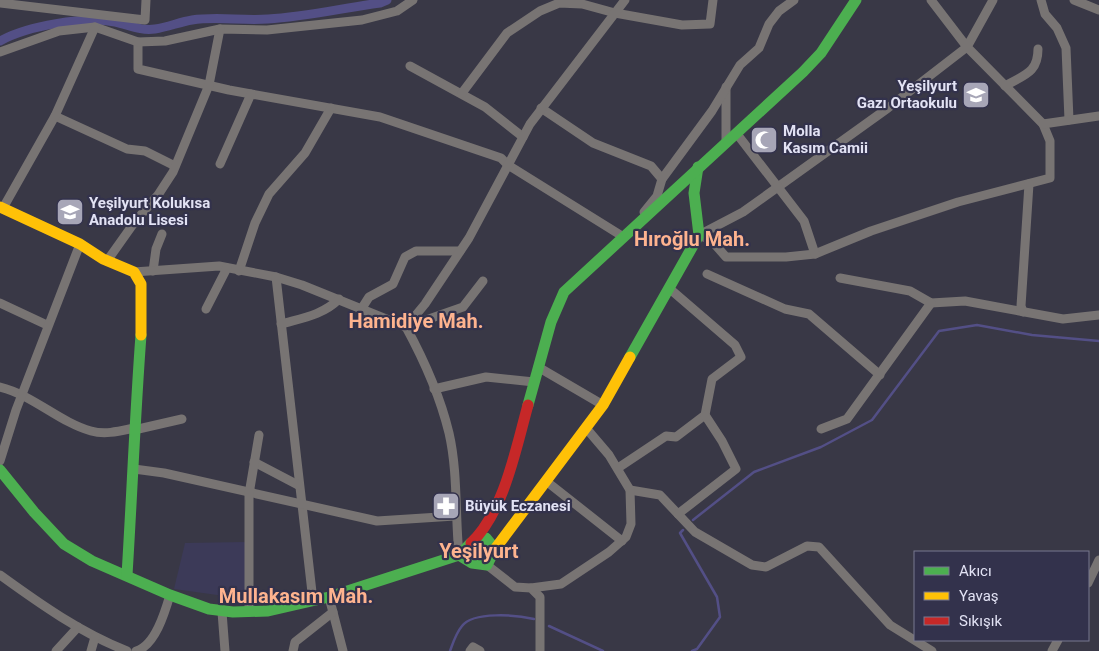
<svg xmlns="http://www.w3.org/2000/svg" width="1099" height="651" font-family="Roboto,sans-serif">
  <style>
    .built { fill: #3c3a58 }
    .lines { fill: none; stroke-linecap: round; stroke-linejoin: round }
    .stream { stroke: #534f86; stroke-width: 2.5 }
    .canal { stroke: #534f86; stroke-width: 9 }
    .street { stroke: #787473; stroke-width: 9 }
    .fast { stroke: #4caf50; stroke-width: 11 }
    .slow { stroke: #ffc107; stroke-width: 11 }
    .jam { stroke: #c62828; stroke-width: 11 }
    .labels { text-anchor: middle; dominant-baseline: central; stroke-width: 4.5; stroke-linejoin: round; paint-order: stroke }
    .poi-label { font-size: 15px; font-weight: bold; fill: #e2e2f4; stroke: #33324c; text-anchor: start }
    .district-label { font-size: 20px; font-weight: bold; fill: #feb38f; stroke: #33324c }
  </style>
  <rect width="100%" height="100%" fill="#393846"/>
  <polygon class="built" points="245,542 246,599 174,589 185,543"/>
  <g class="lines">
    <g class="stream">
      <polyline points="693,520 754,472 821,447 872,420 939,331 977,325 1032,335 1099,341"/>
      <polyline points="683,530 680,533 717,597 720,617 697,649 692,651"/>
      <polyline points="549,626 603,651"/>
      <path d="M450 651C453 643 456 633 462 626 473 611 517 615 534 619"/>
    </g>
    <path class="canal" d="M0 41C27 26 84 16 115 22 129 25 140 31 155 29 168 27 180 22 192 20 217 16 242 21 268 19 305 17 343 8 380 3L387 0"/>
    <g class="street">
      <polyline points="931,0 967,47 1043,124 1050,141 1050,178 958,202 871,231 815,254 786,257 726,257 711,240 699,235 743,212 888,108 967,47 993,0"/>
      <polyline points="1041,0 1045,14 1057,28 1066,48 1069,120"/>
      <polyline points="1074,0 1099,10"/>
      <polyline points="0,3 145,20 146,0"/>
      <polyline points="138,42 138,69 229,90 380,117 501,158 508,165 622,236"/>
      <polyline points="0,52 59,31 95,27 138,42 165,41 220,29 267,30 362,20 397,11 413,0"/>
      <polyline points="410,66 485,107 523,137"/>
      <path d="M1005 86C1024 75 1038 73 1038 49"/>
      <polyline points="726,87 726,143"/>
      <polyline points="462,93 507,33 540,11 559,3 582,4 615,13 682,25 710,24 713,0"/>
      <polyline points="541,108 593,143 651,166 662,179 657,196 644,212"/>
      <polyline points="55,116 127,149 145,151 175,166"/>
      <polyline points="1043,124 1099,116"/>
      <polyline points="737,134 804,221 815,254"/>
      <polyline points="220,164 251,94"/>
      <polyline points="662,179 712,111 740,65 759,48 769,24 779,11 794,0"/>
      <polyline points="3,208 55,116 95,27"/>
      <polyline points="107,261 134,223 158,195 173,172 209,85 220,29"/>
      <polyline points="153,271 156,249 162,234"/>
      <polyline points="239,271 255,223 269,194 305,153 331,108"/>
      <path d="M134 272 219 266 276 277 302 285 406 327C424 360 440 396 449 433 458 472 455 515 459 555"/>
      <polyline points="707,274 785,309 809,314 880,375"/>
      <polyline points="276,277 313,601"/>
      <polyline points="840,278 910,291 931,303 965,301 1063,319 1099,315"/>
      <polyline points="0,303 47,325"/>
      <polyline points="362,308 369,297 393,284 405,257 416,251 460,251"/>
      <polyline points="206,309 227,268"/>
      <polyline points="1023,312 1021,306 1029,184"/>
      <path d="M281 324C302 318 323 315 339 299"/>
      <polyline points="406,327 425,304 469,238 530,124 625,0"/>
      <polyline points="406,327 463,307 483,281"/>
      <polyline points="538,367 603,405"/>
      <path d="M0 387C33 395 59 422 91 431 106 435 120 431 134 428"/>
      <polyline points="434,389 486,377 534,382"/>
      <polyline points="821,429 847,419 931,303"/>
      <polyline points="134,430 182,419"/>
      <polyline points="0,461 16,410 80,244"/>
      <polyline points="254,462 298,485"/>
      <polyline points="618,468 666,436 676,437 705,415 712,379 741,357 735,345 670,289"/>
      <polyline points="134,469 164,473 377,521 455,516"/>
      <polyline points="546,481 622,541"/>
      <polyline points="630,490 660,495 695,532 752,565 766,567 807,546 819,547 890,625 932,651"/>
      <polyline points="678,514 736,469 722,441 705,415"/>
      <polyline points="487,565 515,587 531,588 540,597 540,651"/>
      <path d="M0 575C40 604 81 633 127 651"/>
      <polyline points="1088,583 1099,560"/>
      <polyline points="531,588 561,584 609,552 626,537 631,524 630,490 609,455 586,428"/>
      <polyline points="329,597 343,651"/>
      <polyline points="222,612 225,651"/>
      <polyline points="249,612 249,494 259,435"/>
      <polyline points="56,651 78,627"/>
      <polyline points="91,651 95,637"/>
      <path d="M136 651C155 646 165 612 170 595"/>
      <polyline points="293,651 295,642 333,612"/>
      <polyline points="470,651 473,647 480,651"/>
      <polyline points="1052,651 1058,640"/>
    </g>
    <g class="fast">
      <polyline points="630,357 699,235 694,193 698,167"/>
      <polyline points="528,405 551,322 564,292 803,72 821,53 856,0"/>
      <polyline points="0,470 34,512 64,544 92,561 170,595 209,609 233,612 268,611 329,597 459,555 471,543"/>
      <polyline points="459,555 472,563 487,565 495,549 486,538 477,538"/>
      <path d="M127 575C132 495 135 415 141 335"/>
    </g>
    <g class="slow">
      <polyline points="0,207 80,244 103,259 134,272 141,284 141,335"/>
      <polyline points="495,549 603,405 630,357"/>
    </g>
    <path class="jam" d="M471 543C504 512 516 448 528 405"/>
  </g>
  <defs>
    <g id="school-square" transform="scale(1.4375)"><rect x="-9" y="-9" width="18" height="18" rx="4" fill="#a7a6b7" stroke="#33324c"/><path d="M0-5L7-2L0 1L-7-2ZM-4 1L0 2.5L4 1V4Q0 6-4 4Z" fill="#fff"/></g>
    <g id="mosque-square" transform="scale(1.4375)"><rect x="-9" y="-9" width="18" height="18" rx="4" fill="#a7a6b7" stroke="#33324c"/><path d="M3.5-4.9A6 6 0 1 0 3.5 4.9A5 5 0 1 1 3.5-4.9Z" fill="#fff"/></g>
    <g id="pharmacy-square" transform="scale(1.4375)"><rect x="-9" y="-9" width="18" height="18" rx="4" fill="#a7a6b7" stroke="#33324c"/><path d="M-2-6h4v4h4v4h-4v4h-4v-4h-4v-4h4Z" fill="#fff"/></g>
  </defs>
  <g fill-rule="evenodd">
    <use href="#school-square" x="976" y="95"/>
    <use href="#mosque-square" x="764" y="140"/>
    <use href="#school-square" x="70" y="212"/>
    <use href="#pharmacy-square" x="446" y="506"/>
  </g>
  <g class="labels">
    <g class="poi-label">
      <text x="957" y="86" text-anchor="end">Yeşilyurt<tspan x="957" dy="17">Gazı Ortaokulu</tspan></text>
      <text x="783" y="131">Molla<tspan x="783" dy="17">Kasım Camii</tspan></text>
      <text x="89" y="203">Yeşilyurt Kolukısa<tspan x="89" dy="17">Anadolu Lisesi</tspan></text>
      <text x="465" y="506">Büyük Eczanesi</text>
    </g>
    <g class="district-label">
      <text x="692" y="239">Hıroğlu Mah.</text>
      <text x="416" y="321">Hamidiye Mah.</text>
      <text x="479" y="551">Yeşilyurt</text>
      <text x="296" y="596">Mullakasım Mah.</text>
    </g>
  </g>
  <rect x="914" y="551" width="175" height="90" fill="#33324c" stroke="#79788f"/>
  <rect x="924" y="567" width="25" height="8" fill="#4caf50" stroke="#79788f"/>
  <text x="959" y="576" font-size="15" fill="#e2e2f4">Akıcı</text>
  <rect x="924" y="592" width="25" height="8" fill="#ffc107" stroke="#79788f"/>
  <text x="959" y="601" font-size="15" fill="#e2e2f4">Yavaş</text>
  <rect x="924" y="617" width="25" height="8" fill="#c62828" stroke="#79788f"/>
  <text x="959" y="626" font-size="15" fill="#e2e2f4">Sıkışık</text>
</svg>
